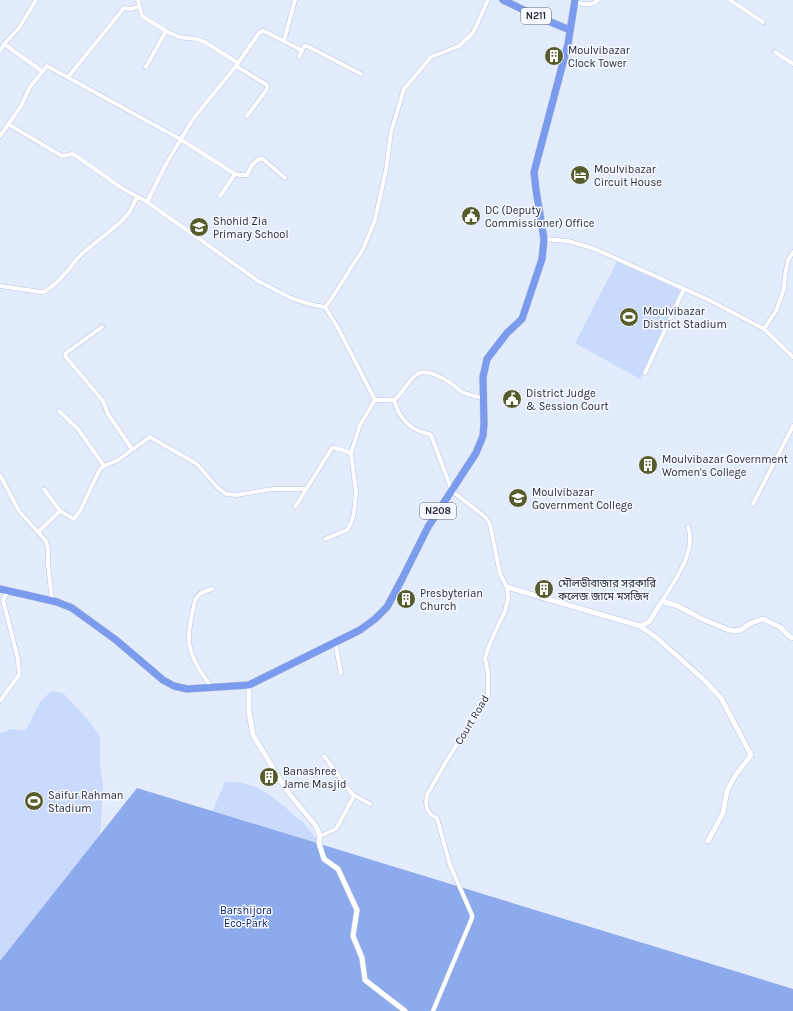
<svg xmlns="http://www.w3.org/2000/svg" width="793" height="1011" font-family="Karla,'Noto Sans Bengali',sans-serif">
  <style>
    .green { fill: #cadafc }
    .forest { fill: #8daaec }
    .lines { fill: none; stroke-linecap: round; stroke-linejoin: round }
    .minor-casing { stroke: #b6c3df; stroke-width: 5 }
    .tertiary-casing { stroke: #b6c3df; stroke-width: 6 }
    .trunk-casing { stroke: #cfd0d3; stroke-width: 8 }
    .minor { stroke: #fff; stroke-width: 4 }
    .tertiary { stroke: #fff; stroke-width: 5 }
    .trunk { stroke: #7a9bee; stroke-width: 7 }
    .labels { text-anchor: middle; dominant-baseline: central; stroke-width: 3; stroke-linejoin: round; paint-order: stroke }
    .shield { fill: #f6f9ff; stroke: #646972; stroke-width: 1 }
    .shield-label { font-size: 10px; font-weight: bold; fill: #262b36 }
    .poi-label { font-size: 11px; fill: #262b36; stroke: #f6f9ff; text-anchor: start }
    .street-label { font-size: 11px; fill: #262b36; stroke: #f6f9ff }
    .park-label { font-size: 11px; fill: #0d246d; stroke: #f6f9ff }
  </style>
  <rect width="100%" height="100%" fill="#e3ecfd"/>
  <g class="green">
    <polygon points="617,262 680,290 640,379 575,343"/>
    <path d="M51 691 59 692 64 694 90 722 100 737V763L103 784 101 824 98 852 209 819 225 782C255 779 277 800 297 818L301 820 326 850 0 1011V733L12 729 26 730 40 702Z"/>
  </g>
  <polygon class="forest" points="137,788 793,989 793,1011 0,1011 0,961"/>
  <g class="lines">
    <g class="minor-casing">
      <g id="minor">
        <polyline points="138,0 142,16 166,31 179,37 196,39 205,42 238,63"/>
        <polyline points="730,0 763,22"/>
        <path d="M574 2C583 4 591 7 598 0"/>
        <polyline points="284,41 295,0"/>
        <polyline points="4,44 42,71"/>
        <polyline points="0,51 4,44 19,28 36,0"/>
        <polyline points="775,52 793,64"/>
        <polyline points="299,57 304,46 307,46 361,74"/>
        <polyline points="236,66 267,85 267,89 247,116"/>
        <polyline points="146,67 166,31"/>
        <polyline points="68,77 124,8 132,9 139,6"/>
        <polyline points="8,124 62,156 72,154 75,155 120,187 147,202 191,233 258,281 291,298 313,305 325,307"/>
        <polyline points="0,136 21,106 30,87 47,66 180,139 235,174 240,175 247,175 252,165 259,159 263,159 285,178"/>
        <polyline points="220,196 235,174"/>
        <polyline points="147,202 166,164 193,119 236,66 259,33 262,31 266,32 301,50"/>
        <polyline points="544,239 568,241 595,249 709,300 764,329 793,357"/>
        <path d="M0 286 41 292C51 292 71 267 77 259 92 242 112 233 126 216 131 211 134 203 137 197"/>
        <polyline points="102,327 66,353 65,356 103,401 108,414 132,449"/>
        <polyline points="764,329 776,311 784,289 785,276 788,260 793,252"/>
        <polyline points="645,373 684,289"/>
        <path d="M375 400H394C403 393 407 382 416 375 426 367 443 378 452 384 456 386 458 390 462 392 468 395 476 396 482 398"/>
        <path d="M394 400C398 414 405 425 419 431 423 433 427 432 431 435L452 491 480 513 486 518 490 524 500 574 507 587 508 599 505 611 490 643 485 658 488 673V696L447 760 427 795 426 802 427 809 431 815 437 818 450 865 472 915V918L433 1011"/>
        <polyline points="59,411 78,429 104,466"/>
        <polyline points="0,475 19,511 46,541 48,548 48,564 52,601"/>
        <polyline points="44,489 60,511 74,519 80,511 100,469 104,466 118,460 150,437 197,464 217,487 226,494 236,495 273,489 306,489"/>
        <polyline points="753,504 793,426"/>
        <polyline points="295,507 332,448 336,448 351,453"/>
        <polyline points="38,532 60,511"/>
        <polyline points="325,539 347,530 351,523 354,513 356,492 351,453 360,425 375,400 337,326 325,307 330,301 363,249 375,220 386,170 391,132 404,89 431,57 459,46 473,33 488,0"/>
        <path d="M662 601C674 582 697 551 688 527"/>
        <polyline points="335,642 341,673"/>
        <path d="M212 688C203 676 189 655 189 640 188 627 193 612 195 600 199 592 205 591 212 589"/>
        <polyline points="0,701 19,675 18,659 3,600 8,591"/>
        <polyline points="324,756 352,794 370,804"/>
        <polyline points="320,836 336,829 354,796"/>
      </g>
    </g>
    <g class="tertiary-casing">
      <g id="tertiary">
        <polyline points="507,587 640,626 657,638 704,680 721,698 751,755 735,776 727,791 723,813 708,841"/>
        <polyline points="640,626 649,622 662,601 678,606 702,619 729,630 735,631 741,630 751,623 763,619 780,627 790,637 793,638"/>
        <polyline points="249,685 249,712 253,735 287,791 316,826 320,836 319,843 324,859 338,869 357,910 353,936 362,958 365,980 405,1011"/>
      </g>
    </g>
    <g class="trunk-casing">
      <g id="trunk">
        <polyline points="503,0 536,16 570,30"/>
        <polyline points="0,589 57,602 72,608 116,640 163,680 174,686 187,689 249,685 360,630 375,619 387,607 402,579 428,527 476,453 483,436 484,424 483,377 487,359 507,333 522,319 542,259 544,239 536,190 534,172 568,44 575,0"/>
      </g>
    </g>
    <use href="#minor" class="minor"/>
    <use href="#tertiary" class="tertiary"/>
    <use href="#trunk" class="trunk"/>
  </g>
  <defs>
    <g id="building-disc" transform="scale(1)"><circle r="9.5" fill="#565c2b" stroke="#f6f9ff"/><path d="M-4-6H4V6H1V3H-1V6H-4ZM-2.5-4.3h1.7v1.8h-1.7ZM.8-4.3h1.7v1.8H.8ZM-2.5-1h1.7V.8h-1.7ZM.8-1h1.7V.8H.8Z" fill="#fff"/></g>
    <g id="hotel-disc" transform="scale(1)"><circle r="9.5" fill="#565c2b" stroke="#f6f9ff"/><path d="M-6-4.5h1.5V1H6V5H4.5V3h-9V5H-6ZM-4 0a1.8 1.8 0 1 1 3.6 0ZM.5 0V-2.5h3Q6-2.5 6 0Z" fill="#fff"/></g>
    <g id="civic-disc" transform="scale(1)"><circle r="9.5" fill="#565c2b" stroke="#f6f9ff"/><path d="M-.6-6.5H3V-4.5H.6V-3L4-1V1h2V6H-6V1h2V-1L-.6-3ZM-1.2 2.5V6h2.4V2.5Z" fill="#fff"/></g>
    <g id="school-disc" transform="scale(1)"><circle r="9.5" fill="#565c2b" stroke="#f6f9ff"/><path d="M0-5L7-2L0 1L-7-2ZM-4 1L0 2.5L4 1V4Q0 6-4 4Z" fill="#fff"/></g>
    <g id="stadium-disc" transform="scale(1)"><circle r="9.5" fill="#565c2b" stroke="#f6f9ff"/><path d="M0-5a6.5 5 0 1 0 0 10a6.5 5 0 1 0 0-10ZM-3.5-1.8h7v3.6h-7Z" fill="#fff"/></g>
    <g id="university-disc" transform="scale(1)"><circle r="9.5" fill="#565c2b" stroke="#f6f9ff"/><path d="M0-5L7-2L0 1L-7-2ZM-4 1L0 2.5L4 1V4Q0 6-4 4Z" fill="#fff"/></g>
  </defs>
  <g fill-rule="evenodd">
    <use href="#building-disc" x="554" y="56"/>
    <use href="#hotel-disc" x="580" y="175"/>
    <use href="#civic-disc" x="471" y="216"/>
    <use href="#school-disc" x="199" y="227"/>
    <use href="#stadium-disc" x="629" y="317"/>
    <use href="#civic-disc" x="512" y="399"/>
    <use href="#building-disc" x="648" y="465"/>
    <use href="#university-disc" x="518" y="498"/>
    <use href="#building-disc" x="544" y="589"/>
    <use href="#building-disc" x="406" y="599"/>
    <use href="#building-disc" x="269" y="777"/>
    <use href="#stadium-disc" x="34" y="801"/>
  </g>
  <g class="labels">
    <g class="shield">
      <rect x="521" y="8" width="30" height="16" rx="3"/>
      <rect x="420" y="503" width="36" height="16" rx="3"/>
    </g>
    <g class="shield-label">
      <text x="536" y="16">N211</text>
      <text x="438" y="511">N208</text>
    </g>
    <g class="poi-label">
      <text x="568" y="50">Moulvibazar<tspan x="568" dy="13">Clock Tower</tspan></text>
      <text x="594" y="169">Moulvibazar<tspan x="594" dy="13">Circuit House</tspan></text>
      <text x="485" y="210">DC (Deputy<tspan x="485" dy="13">Commissioner) Office</tspan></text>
      <text x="213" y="221">Shohid Zia<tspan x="213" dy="13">Primary School</tspan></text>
      <text x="643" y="311">Moulvibazar<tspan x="643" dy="13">District Stadium</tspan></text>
      <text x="526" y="393">District Judge<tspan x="526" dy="13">&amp; Session Court</tspan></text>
      <text x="662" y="459">Moulvibazar Government<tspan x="662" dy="13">Women's College</tspan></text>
      <text x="532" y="492">Moulvibazar<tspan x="532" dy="13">Government College</tspan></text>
      <text x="558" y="583">মৌলভীবাজার সরকারি<tspan x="558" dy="13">কলেজ জামে মসজিদ</tspan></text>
      <text x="420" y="593">Presbyterian<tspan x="420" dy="13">Church</tspan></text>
      <text x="283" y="771">Banashree<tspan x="283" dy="13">Jame Masjid</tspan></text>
      <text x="48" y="795">Saifur Rahman<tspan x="48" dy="13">Stadium</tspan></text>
    </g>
    <g class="street-label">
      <text transform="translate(472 720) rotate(-59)">Court Road</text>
    </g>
    <g class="park-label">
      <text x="246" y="910">Barshijora<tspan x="246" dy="13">Eco-Park</tspan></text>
    </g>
  </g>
</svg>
